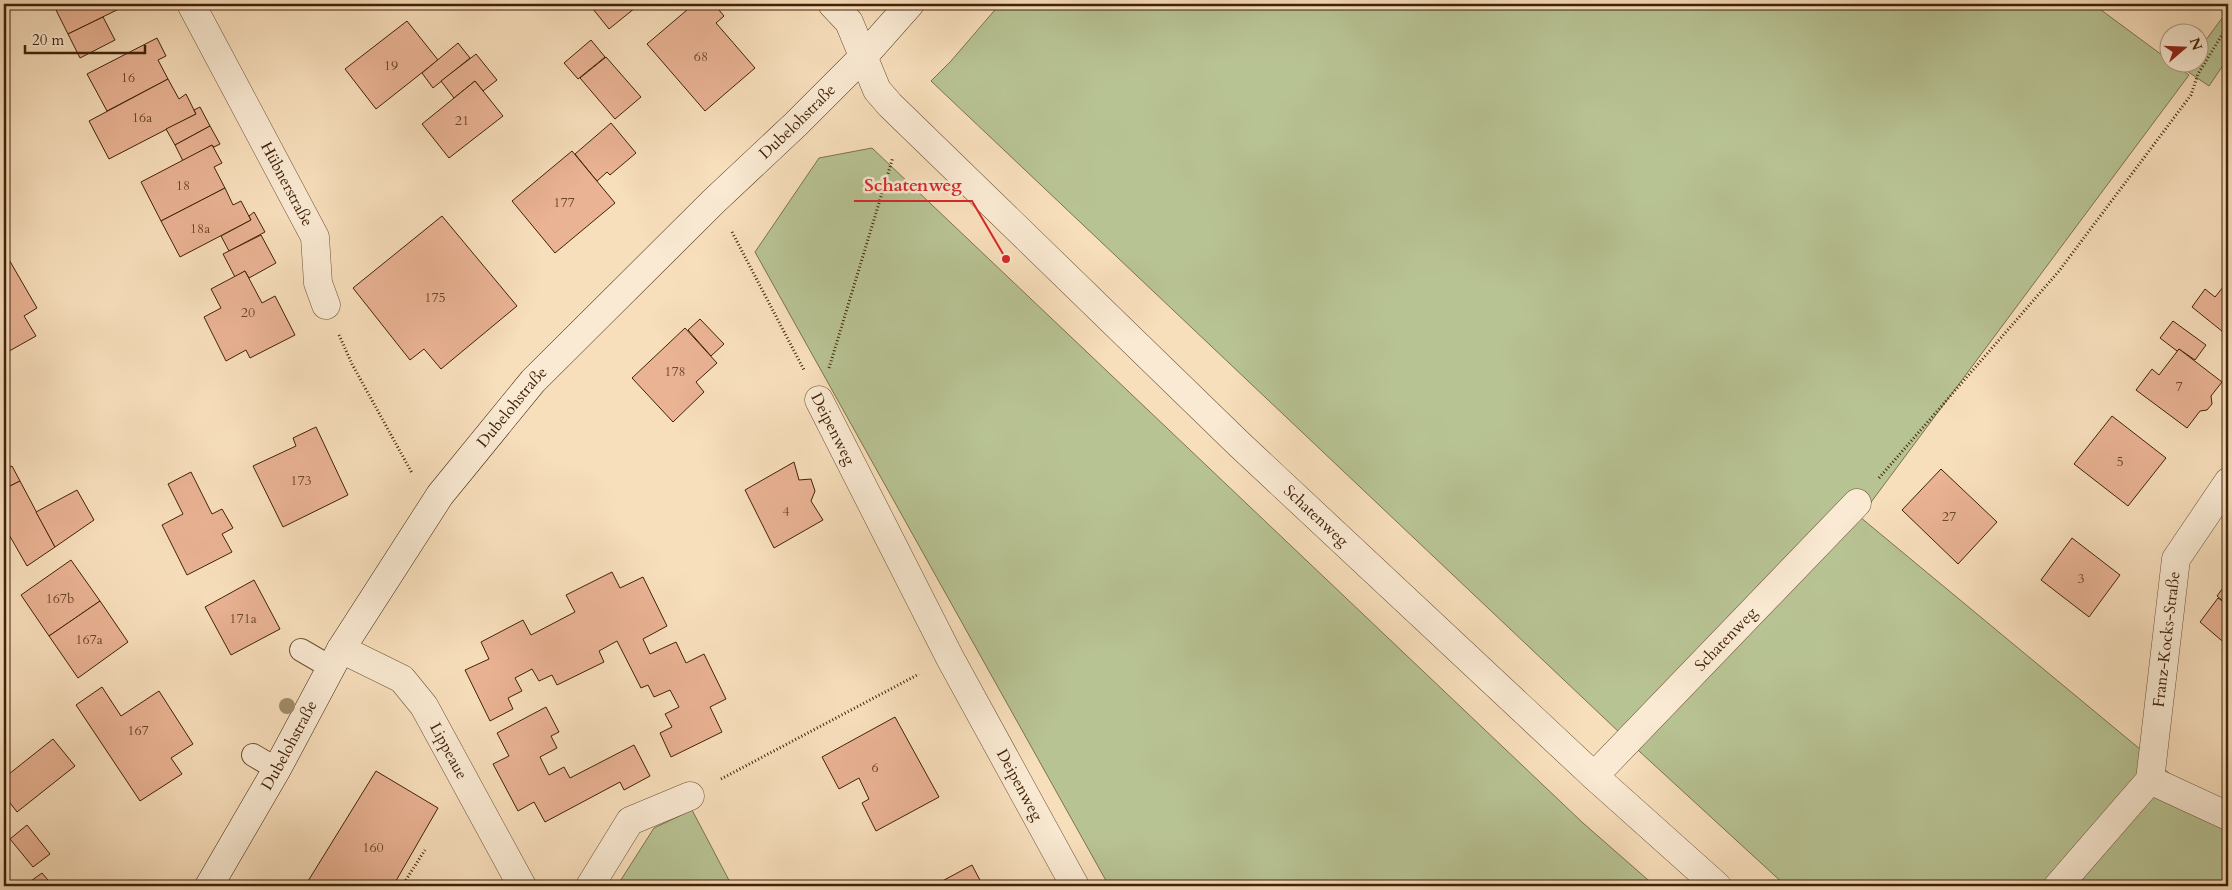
<svg xmlns="http://www.w3.org/2000/svg" width="2232" height="890" font-family="Cardo,serif">
  <style>
    .green { fill: #b8c394; stroke: #7c724e }
    .building { fill: #eab394; stroke: #402108 }
    .lines { fill: none; stroke-linecap: round; stroke-linejoin: round }
    .service-casing { stroke: #6e5035; stroke-width: 24 }
    .minor-casing { stroke: #6e5035; stroke-width: 29 }
    .secondary-casing { stroke: #402108; stroke-width: 29 }
    .path { stroke: #402108; stroke-width: 3; stroke-dasharray: 1 2.5; stroke-linecap: butt }
    .service { stroke: #faead3; stroke-width: 22 }
    .minor { stroke: #faead3; stroke-width: 28 }
    .secondary { stroke: #faead3; stroke-width: 28 }
    .tree { fill: #a38d6c }
    .labels { text-anchor: middle; dominant-baseline: central; stroke-width: 5; stroke-linejoin: round; paint-order: stroke }
    .number-label { font-size: 14px; fill: #6a462b }
    .street-label { font-size: 16px; fill: #402108; stroke: #faead3 }
    .leader { fill: none; stroke: #d62828; stroke-width: 2 }
    .callout-dot { fill: #d62828; stroke: #faead3; stroke-width: 2 }
    .callout-label { font-size: 18px; text-anchor: middle; font-weight: bold; fill: #d62828; stroke: #faead3; stroke-width: 5; stroke-linejoin: round; paint-order: stroke }
  </style>
  <rect width="100%" height="100%" fill="#f8dfbc"/>
  <filter id="stains"><feTurbulence type="fractalNoise" baseFrequency=".004" numOctaves="4"/><feColorMatrix values="0 0 0 0 .2 0 0 0 0 .09 0 0 0 0 .02 0 0 0 .5 -.17"/></filter>
  <radialGradient id="worn" r=".72"><stop offset=".6" stop-color="#630" stop-opacity="0"/><stop offset="1" stop-color="#630" stop-opacity=".3"/></radialGradient>
  <g class="green">
    <polygon points="1000,4 2093,4 2189,75 1860,517 2228,822 2228,886 1786,886 1639,751 931,81 951,61"/>
    <polygon points="2228,10 2228,58 2209,86 2184,69 2188,63 2200,62 2200,48"/>
    <polygon points="872,148 1583,823 1655,886 1109,886 755,252 819,158"/>
    <polygon points="692,810 732,886 617,886 654,828"/>
  </g>
  <g class="building">
    <polygon points="53,4 129,4 68,34"/>
    <polygon points="589,4 640,4 609,29"/>
    <polygon points="694,4 714,4 724,16 716,23 755,68 705,111 647,44"/>
    <polygon points="103,17 115,40 80,58 68,34"/>
    <polygon points="407,21 438,60 376,109 345,69"/>
    <polygon points="157,38 166,56 158,60 168,79 107,111 87,74"/>
    <polygon points="591,40 605,57 578,79 564,63"/>
    <polygon points="458,43 470,58 433,88 422,73"/>
    <polygon points="476,54 497,80 483,91 475,81 454,98 441,81"/>
    <polygon points="606,57 641,97 615,119 580,78"/>
    <polygon points="168,79 179,99 186,94 196,114 109,159 89,121"/>
    <polygon points="475,81 503,116 449,158 422,124"/>
    <polygon points="200,107 210,126 175,145 166,129 196,114 194,110"/>
    <polygon points="611,123 636,153 610,175 607,172 597,181 575,154"/>
    <polygon points="210,126 220,144 214,147 212,145 183,161 175,145"/>
    <polygon points="212,145 222,163 214,167 225,188 161,221 141,182"/>
    <polygon points="572,151 615,203 555,253 512,201"/>
    <polygon points="225,188 233,205 241,201 251,220 180,257 161,221"/>
    <polygon points="254,212 265,232 229,251 221,236 251,220 249,216"/>
    <polygon points="442,216 517,306 441,369 424,349 410,360 353,288"/>
    <polygon points="261,235 276,263 249,278 245,271 235,277 223,254"/>
    <polygon points="4,251 37,308 24,316 36,336 4,354"/>
    <polygon points="245,271 262,303 275,296 295,335 250,358 246,350 226,361 204,317 221,308 211,289"/>
    <polygon points="2228,281 2228,336 2192,307 2205,289 2215,297"/>
    <polygon points="700,319 724,344 711,356 688,330"/>
    <polygon points="2173,321 2206,345 2195,360 2179,349 2177,351 2160,338"/>
    <polygon points="685,328 717,363 696,382 704,392 673,422 632,378"/>
    <polygon points="2179,349 2222,382 2211,396 2212,404 2207,410 2200,411 2187,428 2136,390 2152,369 2159,375"/>
    <polygon points="2112,416 2166,458 2128,506 2074,464"/>
    <polygon points="316,427 348,495 283,527 253,466 296,446 293,438"/>
    <polygon points="794,462 799,480 811,479 815,491 811,501 823,520 774,548 745,490"/>
    <polygon points="12,466 20,481 4,489 4,470"/>
    <polygon points="1941,469 1997,522 1958,564 1902,510"/>
    <polygon points="191,472 212,514 222,509 233,528 222,534 232,552 187,575 162,525 183,514 168,484"/>
    <polygon points="20,481 55,547 27,566 4,526 4,489"/>
    <polygon points="77,490 94,520 55,547 36,512"/>
    <polygon points="2072,538 2120,575 2089,617 2041,580"/>
    <polygon points="71,560 100,601 49,636 21,595"/>
    <polygon points="612,572 620,588 643,577 667,626 643,639 650,654 676,642 686,663 704,654 726,699 710,707 722,732 671,757 660,733 672,727 665,714 679,707 670,690 654,697 648,685 641,688 617,641 599,651 604,662 557,685 552,675 539,681 532,669 515,678 522,691 508,698 513,709 490,721 465,670 489,659 481,642 523,620 531,635 575,612 566,595"/>
    <polygon points="254,580 280,629 231,655 205,607"/>
    <polygon points="2228,581 2228,605 2217,596"/>
    <polygon points="2218,598 2228,605 2228,646 2200,622"/>
    <polygon points="100,601 128,642 78,678 49,636"/>
    <polygon points="102,687 121,716 159,691 193,744 171,758 182,774 140,801 76,705"/>
    <polygon points="546,707 559,732 551,736 557,748 540,757 549,775 564,767 570,778 634,745 650,776 624,790 620,782 545,822 534,802 518,811 493,764 509,756 497,733"/>
    <polygon points="895,717 939,797 876,831 862,803 869,799 859,778 839,789 822,757"/>
    <polygon points="53,739 75,766 17,812 4,795 4,778"/>
    <polygon points="376,771 438,808 393,886 305,886"/>
    <polygon points="27,825 50,854 33,867 10,839"/>
    <polygon points="972,865 983,886 933,886"/>
    <polygon points="42,873 53,886 24,886"/>
  </g>
  <g class="lines">
    <g class="service-casing">
      <g id="service">
        <polyline points="301,650 332,668"/>
        <polyline points="253,755 277,769"/>
      </g>
    </g>
    <g class="minor-casing">
      <g id="minor">
        <path id="s1" d="M191 4 315 237 318 283 326 305"/>
        <path id="s2" d="M832 4 849 22 877 90 890 105 1239 444 1594 776 1717 886"/>
        <path id="s3" d="M819 400 950 658 1075 886"/>
        <path id="s4" d="M341 649 402 679 424 706 522 886"/>
        <path id="s5" d="M1594 776 1857 503"/>
        <polyline points="2150,780 2228,816"/>
        <polyline points="590,886 630,821 690,796"/>
        <path id="s6" d="M2058 886 2150 780 2176 559 2228 482"/>
      </g>
    </g>
    <g class="secondary-casing">
      <g id="secondary">
        <path id="s7" d="M209 886 277 769 341 649 440 495 533 381 714 201 796 124 863 57 910 4"/>
      </g>
    </g>
    <g class="path">
      <polyline points="732,232 804,370"/>
      <polyline points="339,335 352,364 412,473"/>
      <polyline points="829,368 893,157"/>
      <polyline points="1879,478 2059,271 2191,95 2198,74 2228,25"/>
      <polyline points="721,779 919,674"/>
      <polyline points="402,886 425,850"/>
    </g>
    <use href="#service" class="service"/>
    <use href="#minor" class="minor"/>
    <use href="#secondary" class="secondary"/>
  </g>
  <circle class="tree" cx="287" cy="706" r="8"/>
  <g class="labels">
    <g class="number-label">
      <text x="701" y="56">68</text>
      <text x="391" y="65">19</text>
      <text x="128" y="77">16</text>
      <text x="142" y="117">16a</text>
      <text x="462" y="120">21</text>
      <text x="183" y="185">18</text>
      <text x="564" y="202">177</text>
      <text x="200" y="228">18a</text>
      <text x="435" y="297">175</text>
      <text x="248" y="312">20</text>
      <text x="675" y="371">178</text>
      <text x="2179" y="386">7</text>
      <text x="2120" y="461">5</text>
      <text x="301" y="480">173</text>
      <text x="786" y="511">4</text>
      <text x="1949" y="516">27</text>
      <text x="2081" y="578">3</text>
      <text x="60" y="598">167b</text>
      <text x="243" y="618">171a</text>
      <text x="89" y="639">167a</text>
      <text x="138" y="730">167</text>
      <text x="875" y="767">6</text>
      <text x="373" y="847">160</text>
    </g>
    <g class="street-label">
      <text stroke="none"><textPath href="#s7" startOffset="972">Dubelohstraße</textPath></text>
      <text stroke="none"><textPath href="#s1" startOffset="204">Hübnerstraße</textPath></text>
      <text stroke="none"><textPath href="#s7" startOffset="568">Dubelohstraße</textPath></text>
      <text transform="translate(833 429) rotate(63)">Deipenweg</text>
      <text stroke="none"><textPath href="#s2" startOffset="710">Schatenweg</textPath></text>
      <text stroke="none"><textPath href="#s6" startOffset="282">Franz-Kocks-Straße</textPath></text>
      <text stroke="none"><textPath href="#s5" startOffset="190">Schatenweg</textPath></text>
      <text stroke="none"><textPath href="#s7" startOffset="162">Dubelohstraße</textPath></text>
      <text stroke="none"><textPath href="#s4" startOffset="154">Lippeaue</textPath></text>
      <text stroke="none"><textPath href="#s3" startOffset="434">Deipenweg</textPath></text>
    </g>
  </g>
  <path class="leader" d="M1006 259L972 201H854"/>
  <circle class="callout-dot" cx="1006" cy="259" r="5"/>
  <g class="callout-label">
    <text x="913" y="191">Schatenweg</text>
  </g>
  <rect width="2232" height="890" fill="none" stroke="#f8dfbc" stroke-width="20"/>
  <rect x="5" y="5" width="2222" height="880" fill="none" stroke="#402108" stroke-width="2.5"/>
  <rect x="10" y="10" width="2212" height="870" fill="none" stroke="#402108"/>
  <g transform="translate(2184 48) rotate(71)"><circle r="24" fill="#faead3" stroke="#b09a82"/>
  <path d="M0-4L9 19L0 12L-9 19Z" fill="#8f2418"/>
  <text y="-8" font-size="14" font-weight="bold" text-anchor="middle" fill="#402108">N</text>
  </g>
  <path d="M25 45v8h120v-8" fill="none" stroke="#402108" stroke-width="2.5"/>
  <text x="32" y="45" font-size="15" fill="#402108" stroke="#faead3" stroke-width="4" paint-order="stroke">20 m</text>
  <rect width="100%" height="100%" filter="url(#stains)"/>
  <rect width="100%" height="100%" fill="url(#worn)"/>
</svg>
